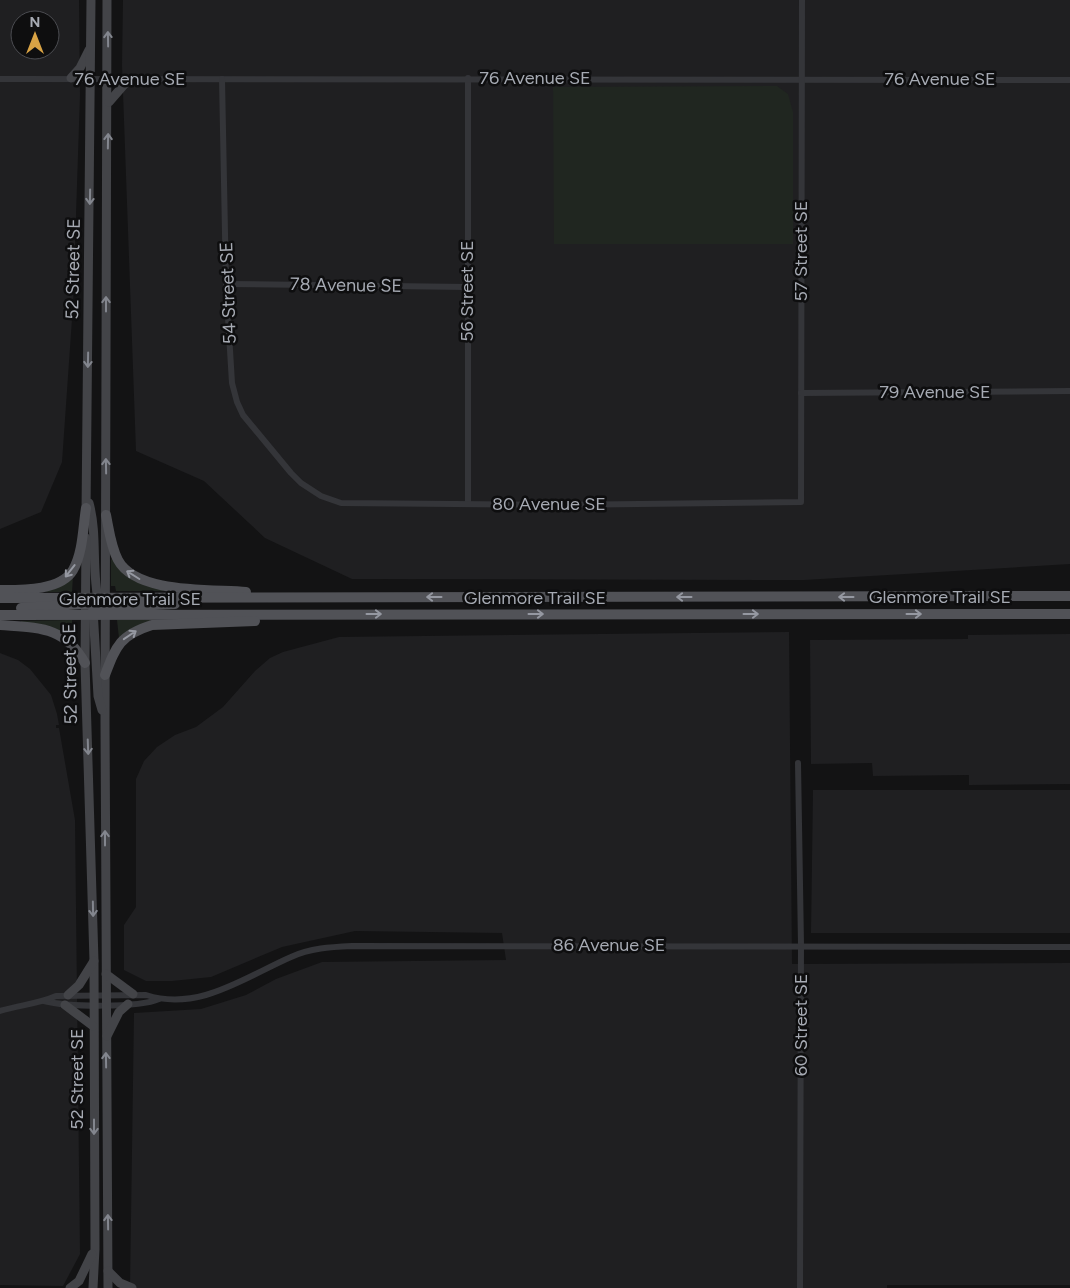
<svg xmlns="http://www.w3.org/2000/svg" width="1070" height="1288" font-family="Figtree,sans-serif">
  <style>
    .built { fill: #1f1f21; fill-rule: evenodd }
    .green { fill: #202620 }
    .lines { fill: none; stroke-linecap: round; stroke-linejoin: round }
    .minor { stroke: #343539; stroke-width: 6 }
    .secondary { stroke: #434448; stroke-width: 9 }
    .primary { stroke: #515257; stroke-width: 10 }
    .oneway { stroke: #83868e }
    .oneway2 { stroke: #9598a1 }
    .labels { text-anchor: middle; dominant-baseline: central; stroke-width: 5; stroke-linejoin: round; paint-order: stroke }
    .street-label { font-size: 18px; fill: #a6aab3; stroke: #0e0e0f }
  </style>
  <rect width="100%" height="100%" fill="#131314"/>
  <g class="built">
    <path d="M0 0H79L80 95 73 305 62 462 41 512 0 529ZM20 20H50V50H20Z"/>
    <polygon points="123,0 1070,0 1070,564 804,580 352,579 265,538 204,481 136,451 122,65"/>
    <polygon points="789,632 792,964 1070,963 1070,1285 887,1285 887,1288 130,1288 134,1013 201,1009 246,995 276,979 322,962 506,960 502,933 355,931 282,947 211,977 172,981 146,981 124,970 124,925 136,907 136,779 144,761 157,747 175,735 196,727 223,707 255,671 270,658 283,652 339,637"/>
    <polygon points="1070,634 1070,784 969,785 969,775 873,776 872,763 811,764 810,640 968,639 968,635"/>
    <polygon points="0,653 18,660 30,669 51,695 57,714 59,725 56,725 56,728 59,728 75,820 80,1254 63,1286 0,1285"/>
    <polygon points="813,790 1070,790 1070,933 811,933"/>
  </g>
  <g class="green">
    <polygon points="777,86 788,94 793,112 793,244 554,244 553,87"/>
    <polygon points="111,559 163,588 163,591 116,591 115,586 111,586"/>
    <polygon points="73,576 72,592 45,592"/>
    <polygon points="72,620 73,636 70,638 21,623 21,621"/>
    <polygon points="117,620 150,620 150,622 119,638"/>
  </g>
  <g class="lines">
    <g class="minor">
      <polyline points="468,78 468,504"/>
      <polyline points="0,79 1070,80"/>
      <polyline points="222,79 226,284 232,383 237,402 243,415 291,473 301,483 321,496 341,503 556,505 801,502 802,0"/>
      <polyline points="226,284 467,287"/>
      <polyline points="801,393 1070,391"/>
      <polyline points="798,763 801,945 800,1288"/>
      <path d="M44 1001C67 1007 139 1008 159 999"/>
      <path d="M0 1011C19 1005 38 1004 56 996L146 995C199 1012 245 977 291 957 310 948 331 947 352 946L1070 947"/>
    </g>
    <g class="secondary">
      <polyline points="107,0 105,722 108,1288"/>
      <polyline points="71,78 80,68 89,50"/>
      <polyline points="109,102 129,79"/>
      <path d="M89 503C98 536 91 571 99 604"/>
      <polyline points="86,513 91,0"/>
      <polyline points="86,538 85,663 94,961 95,1249 93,1288"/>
      <polyline points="93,609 98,696 102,710"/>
      <polyline points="106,974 133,994"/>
      <polyline points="68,995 79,985 94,961"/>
      <polyline points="65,1005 93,1026"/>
      <polyline points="107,1036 119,1012 128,1004"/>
      <polyline points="108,1271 120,1283 132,1288"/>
      <polyline points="70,1288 79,1281 92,1254"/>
    </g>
    <g class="primary">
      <path d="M106 515C109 530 111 547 118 560 136 594 212 589 246 592"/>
      <path d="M0 590C21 590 61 591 73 570 83 553 83 527 86 508"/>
      <polyline points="0,598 1070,596"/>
      <polyline points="21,608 99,603"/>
      <polyline points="93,611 114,607 175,604"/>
      <polyline points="0,615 1070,614"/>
      <path d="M0 625C39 628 64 626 85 663"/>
      <path d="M105 675C116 646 120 635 152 625L255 621"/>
    </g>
  </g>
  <defs><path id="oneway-shaft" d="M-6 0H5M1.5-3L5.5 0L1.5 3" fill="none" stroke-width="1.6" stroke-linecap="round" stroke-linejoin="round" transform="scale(1.25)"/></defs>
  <g class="oneway">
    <use href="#oneway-shaft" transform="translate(108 39) rotate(-91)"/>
    <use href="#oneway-shaft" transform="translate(108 141) rotate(-89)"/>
    <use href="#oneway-shaft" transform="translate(90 197) rotate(91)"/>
    <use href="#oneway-shaft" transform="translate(106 304) rotate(-90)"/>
    <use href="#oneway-shaft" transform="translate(88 360) rotate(91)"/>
    <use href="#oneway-shaft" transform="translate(106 466) rotate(-91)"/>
    <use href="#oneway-shaft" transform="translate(88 747) rotate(88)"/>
    <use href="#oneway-shaft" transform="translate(105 838) rotate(-90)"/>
    <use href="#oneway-shaft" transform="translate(93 909) rotate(89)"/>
    <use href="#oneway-shaft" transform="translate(106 1060) rotate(-91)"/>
    <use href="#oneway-shaft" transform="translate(94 1127) rotate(90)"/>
    <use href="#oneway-shaft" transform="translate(108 1222) rotate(-91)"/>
  </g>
  <g class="oneway2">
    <use href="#oneway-shaft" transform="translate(70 571) rotate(128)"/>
    <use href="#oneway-shaft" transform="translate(133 575) rotate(-148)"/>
    <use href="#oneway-shaft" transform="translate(434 597) rotate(180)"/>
    <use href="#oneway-shaft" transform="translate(684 597) rotate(180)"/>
    <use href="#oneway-shaft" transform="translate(846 597) rotate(180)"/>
    <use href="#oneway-shaft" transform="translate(374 614)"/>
    <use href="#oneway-shaft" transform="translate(536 614)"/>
    <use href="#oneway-shaft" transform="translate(751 614)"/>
    <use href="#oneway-shaft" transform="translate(914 614)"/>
    <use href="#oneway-shaft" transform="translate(130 635) rotate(-34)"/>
  </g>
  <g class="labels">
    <g class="street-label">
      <text x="535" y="78">76 Avenue SE</text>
      <text x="130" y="79">76 Avenue SE</text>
      <text x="940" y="79">76 Avenue SE</text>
      <text transform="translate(801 251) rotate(-90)">57 Street SE</text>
      <text transform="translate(73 269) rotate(-89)">52 Street SE</text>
      <text transform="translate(346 285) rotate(1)">78 Avenue SE</text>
      <text transform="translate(467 291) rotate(-90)">56 Street SE</text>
      <text transform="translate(228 293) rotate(-92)">54 Street SE</text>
      <text x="935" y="392">79 Avenue SE</text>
      <text x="549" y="504">80 Avenue SE</text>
      <text x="940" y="597">Glenmore Trail SE</text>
      <text x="535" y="598">Glenmore Trail SE</text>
      <text x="130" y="599">Glenmore Trail SE</text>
      <text transform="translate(70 674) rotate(-91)">52 Street SE</text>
      <text x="609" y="945">86 Avenue SE</text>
      <text transform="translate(801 1025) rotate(-90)">60 Street SE</text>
      <text transform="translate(77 1079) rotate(-90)">52 Street SE</text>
    </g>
  </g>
  <g transform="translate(35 35)"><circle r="24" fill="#0e0e0f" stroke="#4b4c51"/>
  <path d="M0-4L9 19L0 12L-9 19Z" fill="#d9a345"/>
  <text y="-8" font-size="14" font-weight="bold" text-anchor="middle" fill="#a6aab3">N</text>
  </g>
</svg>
